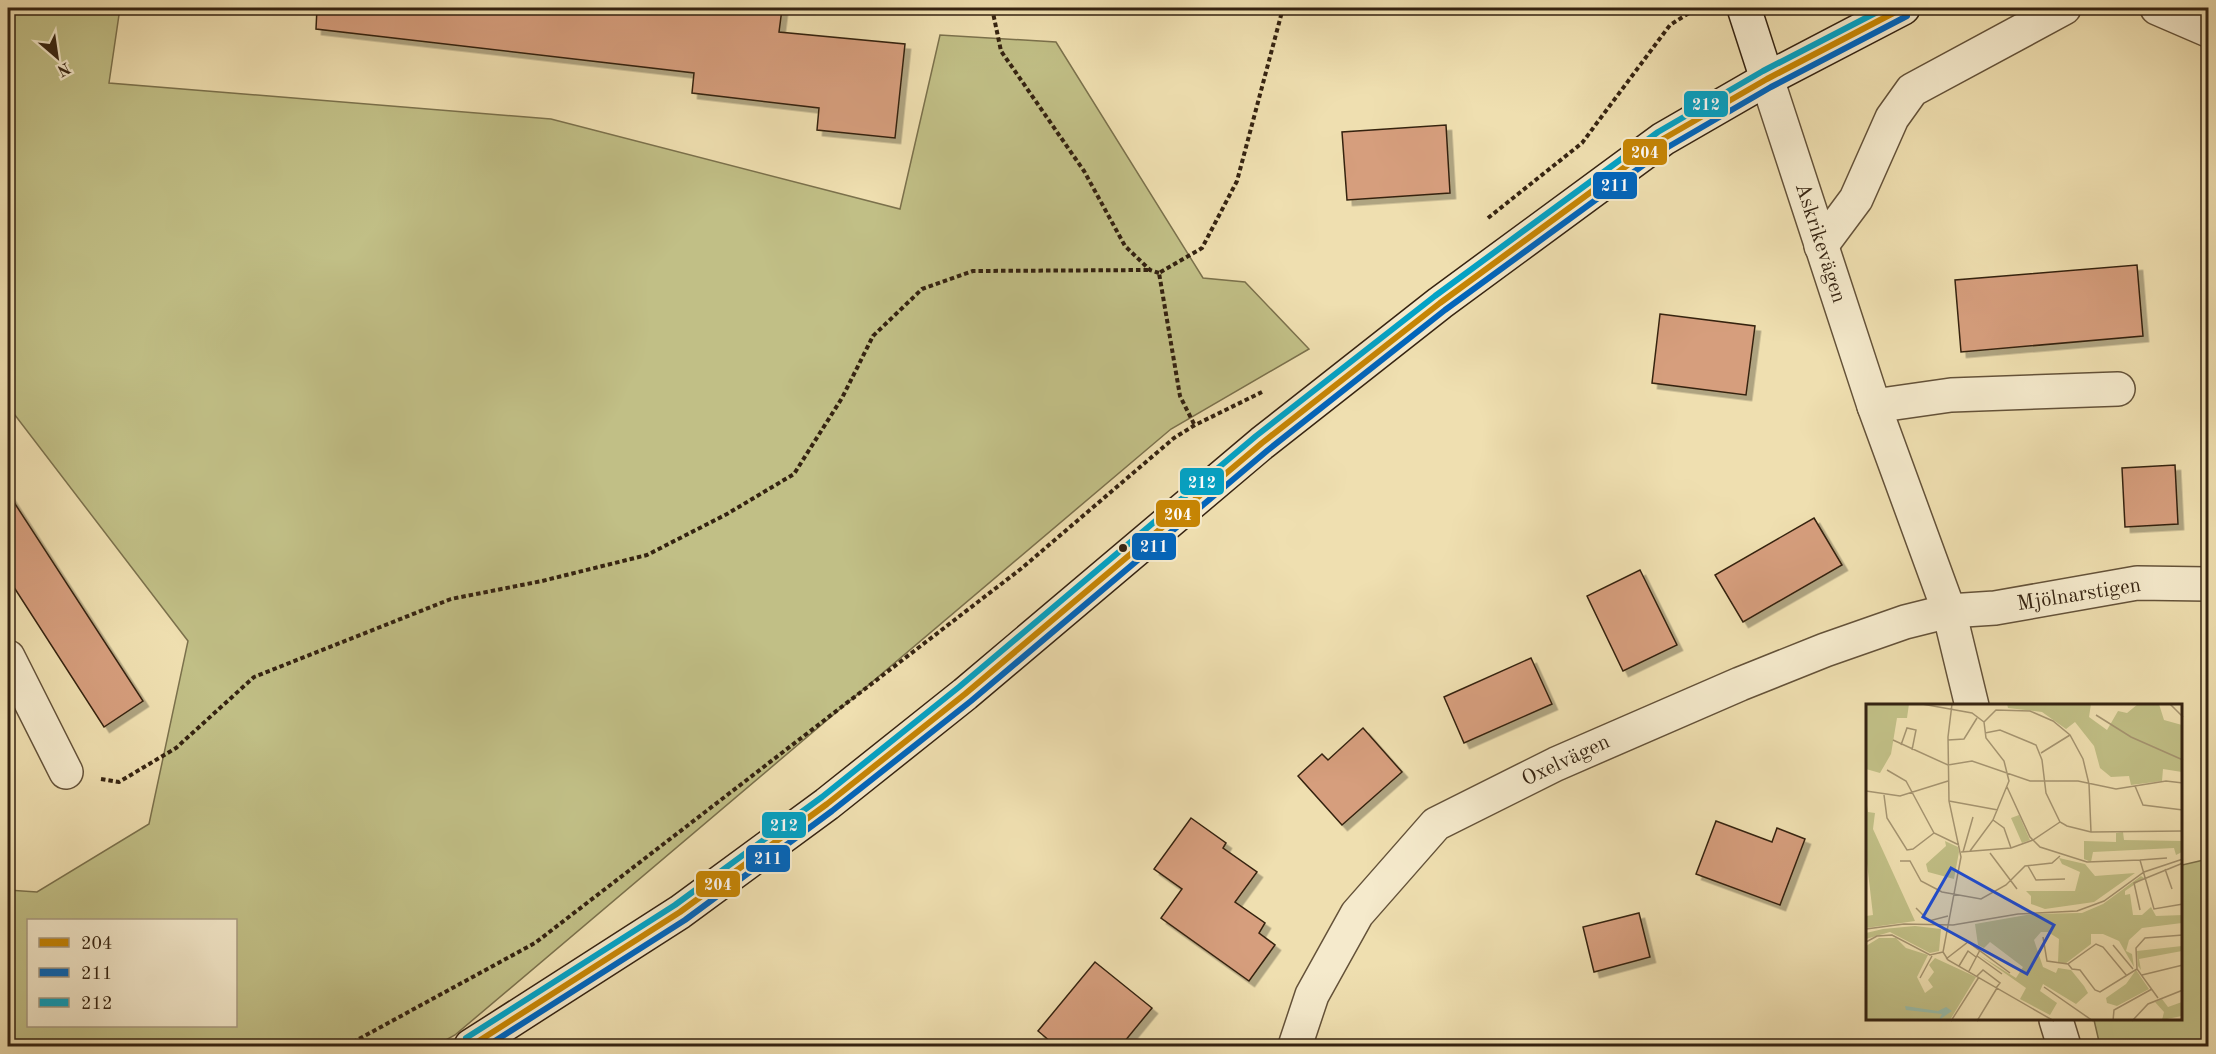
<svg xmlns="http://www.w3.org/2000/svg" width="2216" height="1054" font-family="'Old Standard TT',serif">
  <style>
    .green { fill: #c1bf86; stroke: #7b714c; stroke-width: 1.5; fill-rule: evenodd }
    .building { fill: #d69e7d; stroke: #352311; stroke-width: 1.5; filter: url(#shadow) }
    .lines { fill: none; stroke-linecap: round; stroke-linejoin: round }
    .street-casing { stroke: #645239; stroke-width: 36 }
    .secondary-casing { stroke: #352311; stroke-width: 36 }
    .path { stroke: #352311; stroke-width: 4; stroke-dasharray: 4.5 3; stroke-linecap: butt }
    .street { stroke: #f5eacc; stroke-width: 33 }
    .secondary { stroke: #f5eacc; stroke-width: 33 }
    .bus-1-casing { stroke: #f5eacc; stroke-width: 10 }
    .bus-2-casing { stroke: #f5eacc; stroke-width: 10 }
    .bus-3-casing { stroke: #f5eacc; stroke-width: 10 }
    .bus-1 { stroke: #c68504; stroke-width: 6 }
    .bus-2 { stroke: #0065bd; stroke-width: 6 }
    .bus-3 { stroke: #03a2c5; stroke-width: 6 }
    .bus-dot { fill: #352311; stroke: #f5eacc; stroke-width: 2 }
    .labels { text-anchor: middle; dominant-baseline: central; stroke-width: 4.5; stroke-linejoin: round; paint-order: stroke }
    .street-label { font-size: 21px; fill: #352311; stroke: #f5eacc }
    .inset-road { fill: none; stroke: #a59470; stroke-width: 1.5 }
    .view { fill: #1d4ed8; fill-opacity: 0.15; stroke: #1d4ed8; stroke-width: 3 }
    .inset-edge { fill: none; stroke: #352311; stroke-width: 3 }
    .line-badge { stroke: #f5eacc; stroke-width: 2 }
    .badge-label { font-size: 16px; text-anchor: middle; font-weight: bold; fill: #fff }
  </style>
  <defs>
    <filter id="shadow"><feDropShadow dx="5.5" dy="5.5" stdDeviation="0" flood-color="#0004"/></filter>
  </defs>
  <rect width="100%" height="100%" fill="#efdfb0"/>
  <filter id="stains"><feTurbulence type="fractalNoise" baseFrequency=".00333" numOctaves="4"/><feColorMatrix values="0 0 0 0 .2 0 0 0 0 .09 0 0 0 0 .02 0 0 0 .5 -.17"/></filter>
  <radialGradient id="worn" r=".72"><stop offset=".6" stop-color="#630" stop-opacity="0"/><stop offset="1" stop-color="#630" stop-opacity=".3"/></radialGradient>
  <g class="green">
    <path d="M8 8H120L109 83 551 119 900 209 940 35 1056 42 1203 278 1245 282 1309 349 1171 429 455 1035 435 1046H8V890L37 892 149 824 188 641 8 406ZM28 920H236V1026H28Z"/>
    <polygon points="2208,859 2208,1046 2100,1046 2094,1020 2182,1020 2182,865"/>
  </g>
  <g class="building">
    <polygon points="317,8 782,9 779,32 905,44 895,138 817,130 819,108 692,93 694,73 316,29"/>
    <polygon points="1446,125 1450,193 1347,200 1342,132"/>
    <polygon points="2137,265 2143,336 1961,352 1955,280"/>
    <polygon points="1660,314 1755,326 1746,395 1652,383"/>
    <polygon points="2175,465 2178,524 2125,527 2122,468"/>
    <polygon points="8,493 143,701 104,727 8,578"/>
    <polygon points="1814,518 1842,565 1743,622 1715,575"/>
    <polygon points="1640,570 1677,645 1623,671 1587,596"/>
    <polygon points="1531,658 1552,704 1464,743 1444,697"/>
    <polygon points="1363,728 1402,772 1342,825 1298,776 1322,754 1328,760"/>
    <polygon points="1191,818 1226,843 1223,848 1257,872 1235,902 1265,923 1259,933 1275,945 1249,981 1161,918 1182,889 1154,869"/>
    <polygon points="1716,821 1772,842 1777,828 1805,839 1780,905 1696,874"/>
    <polygon points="1639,913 1650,957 1594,972 1583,927"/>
    <polygon points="1095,962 1152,1008 1120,1047 1057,1047 1038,1031"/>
  </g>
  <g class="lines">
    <g class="street-casing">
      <g id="street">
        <polyline points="2157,8 2208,30"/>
        <polyline points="1767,79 1874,406 1949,611 1972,706"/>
        <polyline points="1821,246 1856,199 1892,118 1912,90 2064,8"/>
        <polyline points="1874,406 1951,395 2118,389"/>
        <polyline points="8,657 66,772"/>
        <polyline points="2056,1020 2064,1046"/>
        <polyline points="1295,1046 1312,995 1357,914 1436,824 1556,764 1740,684 1825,650 1905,622 1949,611 1995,608 2137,583 2208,584"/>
      </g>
    </g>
    <g class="secondary-casing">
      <g id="secondary">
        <polyline points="1744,8 1767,79"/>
        <polyline points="471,1046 680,912 827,804 965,694 1262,443 1440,303 1663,139 1767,79 1903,8"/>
      </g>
    </g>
    <g class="path">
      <polyline points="992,8 1001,51 1084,171 1125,246 1150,270 1159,273"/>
      <polyline points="1488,218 1582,143 1670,25 1697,8"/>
      <polyline points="1194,424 1180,396 1159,273 1202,248 1237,181 1283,8"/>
      <polyline points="101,779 119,782 176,748 254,677 451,599 542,581 647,555 727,514 794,474 842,398 873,336 922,289 973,271 1150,270"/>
      <polyline points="346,1046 535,943 1022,568 1174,438 1195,425 1262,392"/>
    </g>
    <use href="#street" class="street"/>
    <use href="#secondary" class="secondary"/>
    <g class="bus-1-casing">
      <polyline id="bus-1" points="471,1046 680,912 827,804 965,694 1262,443 1440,303 1663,139 1767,79 1903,8"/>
    </g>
    <g class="bus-2-casing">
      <polyline id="bus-2" points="487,1046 685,920 832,811 971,701 1268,450 1445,310 1668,147 1771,87 1907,16"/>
    </g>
    <g class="bus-3-casing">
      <polyline id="bus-3" points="466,1038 675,905 822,797 959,687 1256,436 1435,296 1658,132 1763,71 1885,8"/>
    </g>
    <use href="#bus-1" class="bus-1"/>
    <use href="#bus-2" class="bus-2"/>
    <use href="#bus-3" class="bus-3"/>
  </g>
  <circle class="bus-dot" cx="1123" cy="548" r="5"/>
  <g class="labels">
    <g class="street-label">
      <text transform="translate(1820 243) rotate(72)">Askrikevägen</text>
      <text transform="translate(2079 595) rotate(-9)">Mjölnarstigen</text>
      <text transform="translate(1566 761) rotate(-25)">Oxelvägen</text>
    </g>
  </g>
  <g transform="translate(1866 704)">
    <rect width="316" height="316" fill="#efdfb0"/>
    <path d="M0 0H43L41 14H31L25 50 14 69 0 65ZM141 0H225L223 13 241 26 252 7 261 9 272 0H293L298 16 316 21V68L297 65 296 77 265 81 263 72 245 73 234 64 228 42 209 18 200 25 176 8 142 4ZM0 94 2 108 9 109 7 125 49 217 0 224V212L7 211 0 151ZM153 111 164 136 156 139 145 114ZM257 128 258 136 316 137V148L310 151 308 144 227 148 225 158 218 155V137L250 138V129ZM79 137 92 143 93 148 88 175 62 168 60 160 80 142ZM193 154 219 160 229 172 269 169 228 198 179 205 165 200V192L160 187H209L214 168 196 160ZM275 172 278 174 259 187V191L264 190 267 211H276L285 203 290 212 317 211 316 219 276 224 263 236 260 247 266 250 268 263 253 237 237 230H225V240L199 260 192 258 193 235 182 228H175L168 236 177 263 190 269 192 264 205 266 218 282 222 289 210 300 177 280 174 287 191 299 184 311 154 295 160 284 113 251 150 274 157 263 124 238 118 244 112 241 109 220 166 210 216 209 237 200ZM49 222 75 225 73 247 64 249 24 228 0 235V229L17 225ZM13 234H30L40 244 62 251 51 273 59 289 67 283 62 276 68 268 63 261 69 254 110 273 84 316H0V242ZM316 242V247L273 255 275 266 272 262 271 247ZM270 266 283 285 251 302 241 299 240 294 260 280ZM296 295 302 303 316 298V312L296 316 298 308 289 298Z" fill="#c1bf86"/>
    <path d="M39 302 72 307 80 303 86 307 73 316 76 310 40 306Z" fill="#9abdaa"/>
    <path class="inset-road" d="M56 0 106 9 118 18M86 0 82 33 83 97 95 153 77 248 82 256 188 317M304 0 317 13M230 11 265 33 317 56M118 18 130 6 164 7 187 17 204 31 217 55 223 80 225 128M119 29 134 26 170 41 176 56 180 89 194 118 201 122 225 128 317 127M27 36 82 61 106 57 164 77H212L250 85 300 77 317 79M82 36 98 35 111 14M35 41 41 24 50 26 46 46M175 49 204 31M21 66 40 77 68 129 93 141M269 82 277 101 317 106M141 83 164 133 174 143 221 158 274 156 288 205 317 200M0 87 34 92 82 77M18 91 21 114 41 146 47 145 68 129M83 97 132 106M127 116 138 124 145 144M104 147 127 116 143 77 138 57 120 34 118 18M95 148 145 144 167 136 194 118M97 148 107 113M124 149 151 185M274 156 301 154M34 157H44L55 177 76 188 115 195 140 181 159 162 186 159 194 152M162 162 170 176 199 175M299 165 306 185M50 204 63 217 82 212M274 206 268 179 317 159M0 225 38 220 87 221 152 210 211 207 238 197 278 168 317 155M177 233 181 257 202 260M0 238 11 232 26 231 64 251 77 248M247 241 267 265M111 252 136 270M80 255 102 238 144 269M93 262 102 247 110 253M103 267 114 246M276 271 317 261M111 272 117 266 134 279 130 284M261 272 237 243 230 240 202 260 206 265 214 266 229 286 234 288 271 265M54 274 66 252M178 283 227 317M292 294 271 265 270 244 279 234 317 231M85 317 113 273M111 317 131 284M247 317 248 306 286 285M266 317 282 300 317 286"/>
    <path class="view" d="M85 164 188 221 161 270 57 213Z"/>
    <rect width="316" height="316" class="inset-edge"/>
  </g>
  <g class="line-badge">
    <rect x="1683" y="90" width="46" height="28" rx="6" fill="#03a2c5"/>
    <rect x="1622" y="138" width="46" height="28" rx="6" fill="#c68504"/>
    <rect x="1592" y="171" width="46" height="29" rx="6" fill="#0065bd"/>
    <rect x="1179" y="467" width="46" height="29" rx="6" fill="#03a2c5"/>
    <rect x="1155" y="499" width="46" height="29" rx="6" fill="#c68504"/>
    <rect x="1131" y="532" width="46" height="29" rx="6" fill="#0065bd"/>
    <rect x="761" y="811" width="46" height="28" rx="6" fill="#03a2c5"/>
    <rect x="745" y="844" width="46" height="29" rx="6" fill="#0065bd"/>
    <rect x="695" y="870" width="46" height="28" rx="6" fill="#c68504"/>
  </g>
  <g class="badge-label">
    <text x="1706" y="110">212</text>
    <text x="1645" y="158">204</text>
    <text x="1615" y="191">211</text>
    <text x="1202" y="488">212</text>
    <text x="1178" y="520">204</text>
    <text x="1154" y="552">211</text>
    <text x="784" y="831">212</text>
    <text x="768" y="864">211</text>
    <text x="718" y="890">204</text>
  </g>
  <rect width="2216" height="1054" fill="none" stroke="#efdfb0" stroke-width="30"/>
  <rect x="9" y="9" width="2198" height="1036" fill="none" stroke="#352311" stroke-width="3"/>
  <rect x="15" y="15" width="2186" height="1024" fill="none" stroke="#352311" stroke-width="1.5"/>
  <rect x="27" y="919" width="210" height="108" fill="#f5eacc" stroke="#a89a81" stroke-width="1.5"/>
  <rect x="39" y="938" width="30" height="9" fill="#c68504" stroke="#a89a81" stroke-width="1.5"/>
  <text x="81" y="949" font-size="18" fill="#352311">204</text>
  <rect x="39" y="968" width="30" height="9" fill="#0065bd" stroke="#a89a81" stroke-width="1.5"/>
  <text x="81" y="979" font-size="18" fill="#352311">211</text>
  <rect x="39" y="998" width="30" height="9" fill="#03a2c5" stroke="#a89a81" stroke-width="1.5"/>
  <text x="81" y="1009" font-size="18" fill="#352311">212</text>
  <g transform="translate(57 57) rotate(151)" stroke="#f5eacc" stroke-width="4.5" paint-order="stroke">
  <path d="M0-4.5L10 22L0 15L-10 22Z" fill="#352311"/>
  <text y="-9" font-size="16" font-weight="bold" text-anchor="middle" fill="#352311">N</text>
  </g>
  <rect width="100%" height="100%" filter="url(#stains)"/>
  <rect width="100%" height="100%" fill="url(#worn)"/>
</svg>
